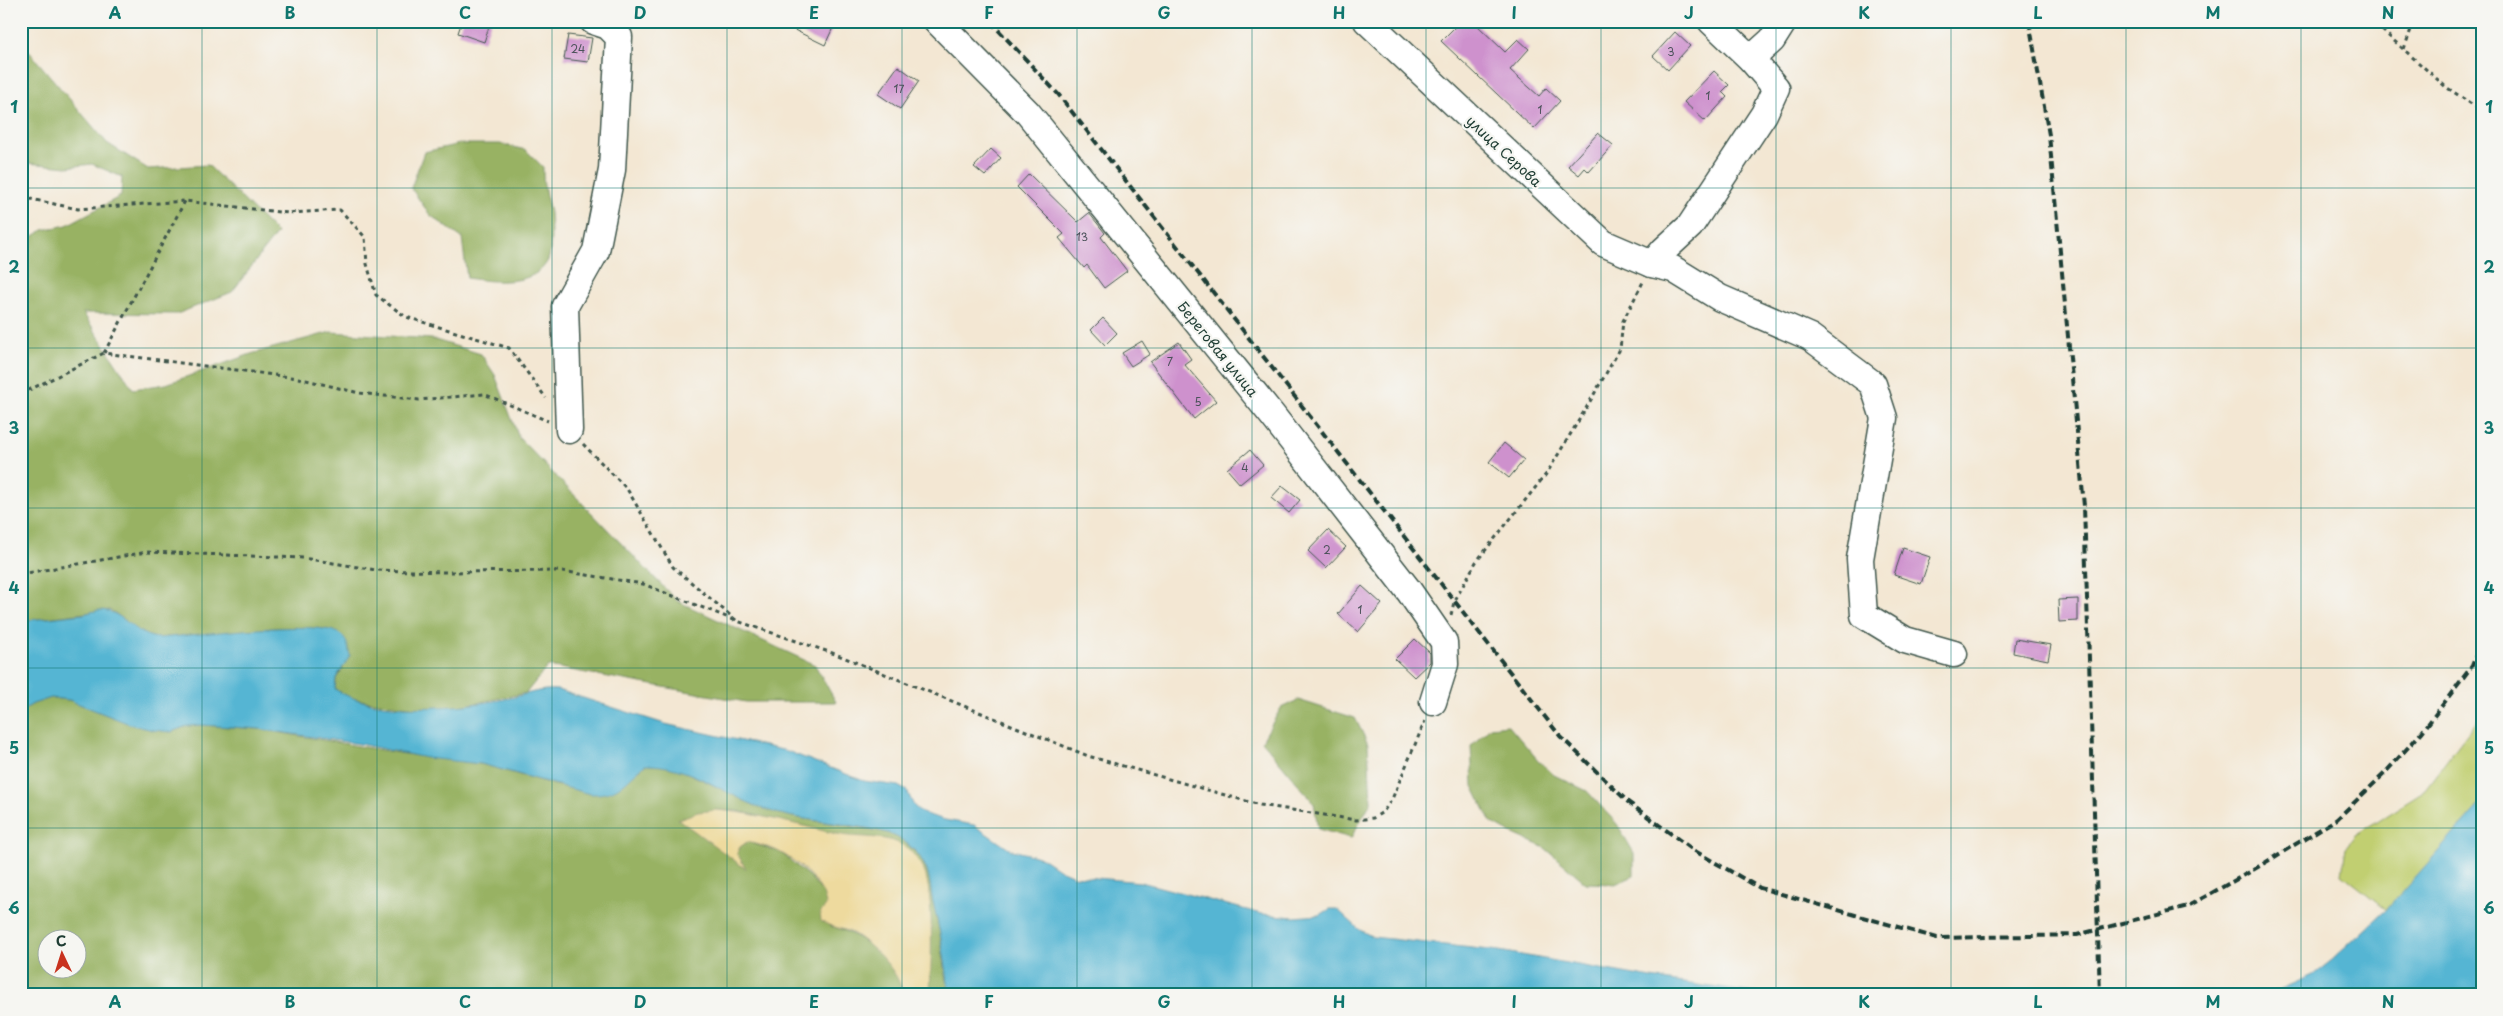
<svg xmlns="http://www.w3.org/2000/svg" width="2503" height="1016" font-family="'Playpen Sans',sans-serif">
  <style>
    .green { fill: #c1cf71; stroke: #708652 }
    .forest { fill: #98b263; stroke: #5c784c; fill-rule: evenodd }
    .sand { fill: #eeda9e; stroke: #868c69 }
    .water { fill: #54b5d3; stroke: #3a7984 }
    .building { fill: #ce91cd }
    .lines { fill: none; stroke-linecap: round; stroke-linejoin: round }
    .minor-casing { stroke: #3f564c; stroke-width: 29 }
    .path { stroke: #3f564c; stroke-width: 3; stroke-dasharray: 4 4; stroke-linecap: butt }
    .minor { stroke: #fff; stroke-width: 26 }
    .rail { stroke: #1f3d34; stroke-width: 4; stroke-dasharray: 8 4; stroke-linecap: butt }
    .grid { fill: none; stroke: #0f766e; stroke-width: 1; stroke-opacity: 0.55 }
    .labels { text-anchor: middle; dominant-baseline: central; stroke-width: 4.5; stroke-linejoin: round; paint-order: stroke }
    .number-label { font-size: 11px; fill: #4b525a }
    .street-label { font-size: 14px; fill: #1f3d34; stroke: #f6f6f2 }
    .neatline { fill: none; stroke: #0f766e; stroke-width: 2 }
    .grid-label { font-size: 16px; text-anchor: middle; font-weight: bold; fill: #0f766e }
  </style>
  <rect width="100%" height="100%" fill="#f6f6f2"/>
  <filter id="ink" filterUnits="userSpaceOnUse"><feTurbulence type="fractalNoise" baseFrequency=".02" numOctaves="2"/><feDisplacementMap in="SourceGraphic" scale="10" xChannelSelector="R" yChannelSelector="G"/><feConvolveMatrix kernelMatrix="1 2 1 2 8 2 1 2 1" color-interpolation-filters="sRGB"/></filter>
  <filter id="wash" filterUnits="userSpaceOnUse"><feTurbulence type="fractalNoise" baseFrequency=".0096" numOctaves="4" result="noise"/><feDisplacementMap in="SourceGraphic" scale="20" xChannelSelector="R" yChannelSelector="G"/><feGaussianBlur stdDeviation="1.12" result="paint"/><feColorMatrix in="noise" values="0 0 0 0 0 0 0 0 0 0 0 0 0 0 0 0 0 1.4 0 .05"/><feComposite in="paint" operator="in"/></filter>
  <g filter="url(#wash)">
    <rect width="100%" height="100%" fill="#f3e7d3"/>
    <polygon class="green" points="2482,714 2482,802 2387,910 2342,874 2346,847 2355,835 2422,793"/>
    <g class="forest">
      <path d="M21 42 107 143 148 169 208 165 277 233 232 292 177 314 83 313 133 389 166 384 251 354 331 332 432 339 481 354 495 375 519 438 677 601 815 665 836 702H746L548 666 526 693 456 707 423 709 366 701 347 697 335 689 336 679 343 668 327 629 274 628 157 638C137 635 127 620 110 610L21 621V244L43 230 67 225 121 196 122 177 92 164 67 167 28 163 21 165Z"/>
      <path d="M460 144H500L526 150 543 167C543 175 543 183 545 190 546 198 549 205 550 213 551 223 552 251 548 260 535 287 492 282 467 278L462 238 430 215 411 188 424 152Z"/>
      <path d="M51 698 70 700 110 716 171 732 187 726 202 725 259 729 398 753 481 764 559 786 637 772 645 765H664L679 769 762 808 793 817 886 832 902 839 921 858 929 877 940 933 949 995H930L929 894 925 874 917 860 884 839 853 838 738 811 717 810 679 819 745 868 737 853 740 847 747 842 780 852 811 878 826 897 829 926C859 932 898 962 903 995H21V711L33 704ZM48 938H78V968H48Z"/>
      <polygon points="1298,700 1355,718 1368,744 1371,802 1351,838 1318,829 1314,803 1262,741 1281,708"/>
      <polygon points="1508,725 1538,760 1554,775 1587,791 1617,824 1634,853 1634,876 1615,884 1586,883 1545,848 1509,832 1491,822 1473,786 1471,746 1490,727"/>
    </g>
    <path class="sand" d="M717 810C757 813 797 825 837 834 858 839 885 834 904 846 913 851 923 867 926 876 934 907 931 962 930 995H903C900 972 873 946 854 934 844 928 831 928 821 921L820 913 826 906C825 885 799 863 781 853 771 847 758 845 747 842L740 847 737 853 746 869 678 819 698 812Z"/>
    <g class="water">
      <path d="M99 610C124 610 131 634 157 638 191 636 314 619 338 633 347 638 348 646 350 656L336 678 335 689C374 716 461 708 505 699 523 696 539 688 558 690L665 724 787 751 864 781 898 786 907 791 914 806 922 813 945 820 974 825 1009 849 1042 858 1060 870 1074 876 1141 882 1262 914 1294 917 1320 915 1330 909H1337L1360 930 1373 937 1499 951 1669 981 1769 995H949C947 962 939 929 932 897 930 886 930 875 924 864 916 848 901 837 884 832 843 821 801 823 761 808 722 793 689 764 645 765 623 782 620 795 590 794L481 764 426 758 360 744 259 729 202 725 187 726 171 732 153 730 132 725 69 700 51 698 33 704 21 711V621L83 614Z"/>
      <polygon points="2482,802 2482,995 2267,995 2313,975 2332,960 2387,909"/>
    </g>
    <g id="blocks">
      <g class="building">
        <polygon points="462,21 491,21 484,42 458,33"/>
        <polygon points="776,21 836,21 825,45"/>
        <polygon points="1461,21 1473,21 1505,52 1518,39 1529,49 1510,70 1539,96 1546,88 1560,101 1534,129 1441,41"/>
        <polygon points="1675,32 1690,46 1668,70 1653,56"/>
        <polygon points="568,35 592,38 588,62 564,59"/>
        <polygon points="898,66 919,81 900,109 878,94"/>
        <polygon points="1714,71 1729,85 1722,92 1727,97 1705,121 1684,102"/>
        <polygon points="1598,133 1613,145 1589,172 1585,168 1579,175 1568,166"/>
        <polygon points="991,149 1001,158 985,176 974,167"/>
        <polygon points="1029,174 1078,222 1089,213 1105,233 1101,237 1127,271 1104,288 1087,265 1084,268 1059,238 1064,234 1017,187"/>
        <polygon points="1103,318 1117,333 1105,345 1091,330"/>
        <polygon points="1142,341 1150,354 1131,366 1122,353"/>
        <polygon points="1179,342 1191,359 1184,364 1216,401 1194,419 1150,362"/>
        <polygon points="1504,443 1524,460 1509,478 1489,462"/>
        <polygon points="1250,450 1263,465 1240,484 1227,469"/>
        <polygon points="1282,486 1300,500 1289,513 1271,498"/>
        <polygon points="1328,530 1346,547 1326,568 1308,551"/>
        <polygon points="1903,548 1930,557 1921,584 1894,575"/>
        <polygon points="1362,586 1382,604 1358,632 1338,614"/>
        <polygon points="2078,599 2078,621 2059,622 2058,600"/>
        <polygon points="1415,639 1430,653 1430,662 1414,677 1395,659"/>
        <polygon points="2015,639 2051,645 2048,660 2013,653"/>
      </g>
    </g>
  </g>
  <g filter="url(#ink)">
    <use href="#blocks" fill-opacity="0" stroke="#3f564c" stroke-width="1"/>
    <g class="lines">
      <g class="minor-casing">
        <g id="minor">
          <polyline points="937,21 1028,113 1272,415 1409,591 1444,642 1445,664 1433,702"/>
          <polyline points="1367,21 1603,243 1652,264 1673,269 1720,298 1810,337 1873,384 1884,418 1860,559 1864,615 1905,640 1954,654"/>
          <polyline points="1711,21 1751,59"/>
          <polyline points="1652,264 1664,250 1690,226 1764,114 1776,88 1751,59 1772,40 1784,21"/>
          <polyline points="569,430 565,306 596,251 612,170 619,37 608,26 593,21"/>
        </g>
      </g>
      <g class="path">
        <polyline points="2369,21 2383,31 2446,87 2482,111"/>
        <polyline points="2404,49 2414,21"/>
        <polyline points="21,197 78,209 185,201 288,213 340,210 365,237 367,264 376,295 406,317 509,348 546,398"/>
        <polyline points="104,353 185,201"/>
        <polyline points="21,394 104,353 298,378 359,393 419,400 484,394 548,421"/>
        <polyline points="583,444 627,489 673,567 737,621 838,655 1088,756 1260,805 1356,820 1373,818 1383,812 1392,799 1425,721"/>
        <polyline points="21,574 147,552 303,558 376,570 446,572 562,571 643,584 734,620"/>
        <polyline points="1451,615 1454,602 1476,562 1547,473 1585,410 1620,349 1623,321 1643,282"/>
      </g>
      <use href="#minor" class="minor"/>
      <g class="rail">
        <polyline points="990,21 1058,94 1560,736 1628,802 1693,850 1760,888 1937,938 2077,935 2188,906 2248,873 2337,819 2383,775 2422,732 2472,666 2482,639"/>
        <polyline points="2029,21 2049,135 2084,506 2100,995"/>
      </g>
    </g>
  </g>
  <path class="grid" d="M202 21V995M377 21V995M552 21V995M727 21V995M902 21V995M1077 21V995M1252 21V995M1426 21V995M1601 21V995M1776 21V995M1951 21V995M2126 21V995M2301 21V995M21 188H2482M21 348H2482M21 508H2482M21 668H2482M21 828H2482"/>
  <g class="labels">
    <g class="number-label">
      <text x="578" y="48">24</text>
      <text x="1671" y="51">3</text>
      <text x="899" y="88">17</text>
      <text x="1708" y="95">1</text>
      <text x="1540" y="109">1</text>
      <text x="1082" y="236">13</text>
      <text x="1170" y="361">7</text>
      <text x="1198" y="401">5</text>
      <text x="1245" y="467">4</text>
      <text x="1327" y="549">2</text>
      <text x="1360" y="609">1</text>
    </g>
    <g class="street-label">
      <text transform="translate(1504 151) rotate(43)">улица Серова</text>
      <text transform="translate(1218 349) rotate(51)">Береговая улица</text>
    </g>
  </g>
  <rect width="2503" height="1016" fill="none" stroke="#f6f6f2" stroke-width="55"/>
  <g transform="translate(62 954) rotate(356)"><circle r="24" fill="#f6f6f2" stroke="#a0aca6"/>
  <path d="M0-4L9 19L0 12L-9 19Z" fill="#c8321e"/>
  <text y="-8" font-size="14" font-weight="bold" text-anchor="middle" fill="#1f3d34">С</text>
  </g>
  <rect x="28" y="28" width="2448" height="960" class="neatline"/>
  <g class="grid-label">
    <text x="115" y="19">A</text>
    <text x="290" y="19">B</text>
    <text x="465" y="19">C</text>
    <text x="640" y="19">D</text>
    <text x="814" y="19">E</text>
    <text x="989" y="19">F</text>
    <text x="1164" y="19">G</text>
    <text x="1339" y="19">H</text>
    <text x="1514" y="19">I</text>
    <text x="1689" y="19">J</text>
    <text x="1864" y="19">K</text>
    <text x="2038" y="19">L</text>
    <text x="2213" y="19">M</text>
    <text x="2388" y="19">N</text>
    <text x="14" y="113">1</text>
    <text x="2489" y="113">1</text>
    <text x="14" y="273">2</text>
    <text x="2489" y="273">2</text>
    <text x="14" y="434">3</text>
    <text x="2489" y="434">3</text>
    <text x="14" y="594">4</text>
    <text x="2489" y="594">4</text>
    <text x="14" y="754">5</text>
    <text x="2489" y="754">5</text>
    <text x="14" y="914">6</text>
    <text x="2489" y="914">6</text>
    <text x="115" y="1008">A</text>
    <text x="290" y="1008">B</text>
    <text x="465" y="1008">C</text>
    <text x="640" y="1008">D</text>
    <text x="814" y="1008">E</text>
    <text x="989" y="1008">F</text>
    <text x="1164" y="1008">G</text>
    <text x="1339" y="1008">H</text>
    <text x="1514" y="1008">I</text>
    <text x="1689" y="1008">J</text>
    <text x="1864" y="1008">K</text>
    <text x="2038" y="1008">L</text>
    <text x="2213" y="1008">M</text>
    <text x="2388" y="1008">N</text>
  </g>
</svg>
